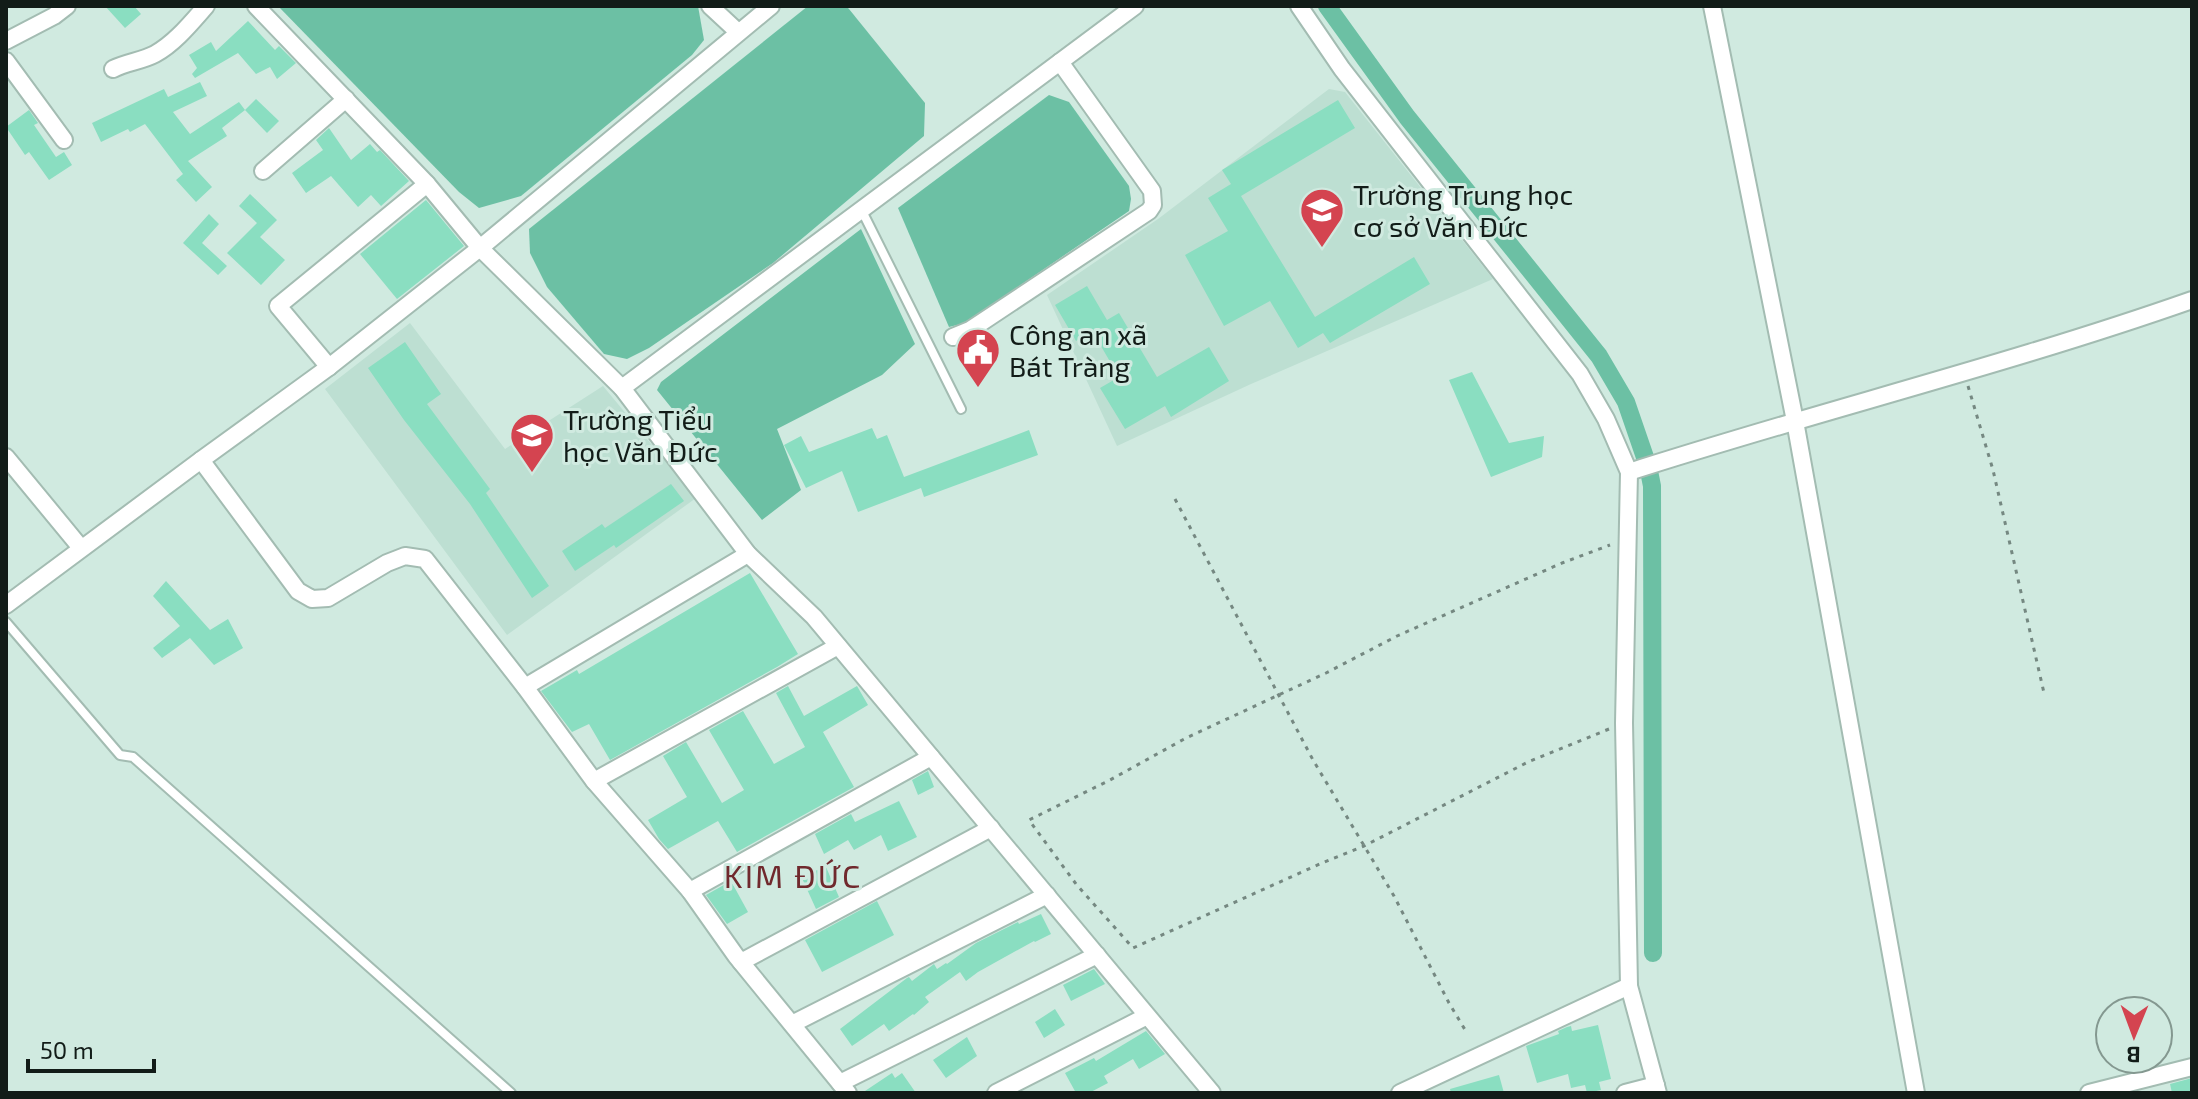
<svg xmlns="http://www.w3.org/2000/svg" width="2198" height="1099" font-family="'Exo 2',sans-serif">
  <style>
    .built { fill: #bddfd2 }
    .water { fill: #6cc0a4 }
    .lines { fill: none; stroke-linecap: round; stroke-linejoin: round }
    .canal { stroke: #6cc0a4; stroke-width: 18 }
    .building { fill: #8adec1 }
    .service-casing { stroke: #a3bcb2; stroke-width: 12 }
    .minor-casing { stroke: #a3bcb2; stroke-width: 20 }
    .path { stroke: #758881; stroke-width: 3; stroke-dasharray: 4 6; stroke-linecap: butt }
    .service { stroke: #fff; stroke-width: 8 }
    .minor { stroke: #fff; stroke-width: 16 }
    .labels { text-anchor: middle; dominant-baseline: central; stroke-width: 6; stroke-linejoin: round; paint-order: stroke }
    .poi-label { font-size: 28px; fill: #121c18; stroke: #d0eae0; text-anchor: start }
    .quarter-label { font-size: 32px; letter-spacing: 2px; fill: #70292d; stroke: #d0eae0 }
  </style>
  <rect width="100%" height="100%" fill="#d0eae0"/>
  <g class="built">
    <polygon points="1329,89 1345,92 1493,279 1251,384 1117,446 1047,295 1158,219"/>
    <polygon points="410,323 505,449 603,386 696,498 507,635 325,389"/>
  </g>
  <g class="water">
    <polygon points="278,6 698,6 704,40 692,55 521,196 479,208 459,192"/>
    <polygon points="808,6 846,6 849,9 925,103 924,136 773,263 649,348 627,359 604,354 547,287 530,253 529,229"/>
    <polygon points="1049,95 1069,102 1129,186 1131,199 1129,211 965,323 949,327 898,208"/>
    <polygon points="861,229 915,344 882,375 777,429 801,490 762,520 657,390 661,382"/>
  </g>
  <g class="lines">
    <polyline class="canal" points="1327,6 1407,117 1599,356 1626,402 1648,466 1652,486 1653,953"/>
  </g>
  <g class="building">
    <polygon points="105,6 134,6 141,14 125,28"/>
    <polygon points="248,21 275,50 279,46 296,63 277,79 270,67 256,74 238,53 195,78 192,74 197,68 189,55 211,42 216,51"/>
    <polygon points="200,82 207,96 173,112 190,134 239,102 245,110 222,128 227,136 188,161 212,187 196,202 176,180 183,174 145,124 130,132 128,129 101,142 92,123 164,89 168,97"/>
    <polygon points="256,99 279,121 267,133 245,110"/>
    <polygon points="1338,100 1355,128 1241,196 1315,317 1414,257 1430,284 1330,343 1323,333 1298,348 1270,301 1224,326 1185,255 1228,231 1208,198 1231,184 1222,170"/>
    <polygon points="29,110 38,123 34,125 56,157 64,152 72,165 49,180 29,152 25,155 6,127"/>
    <polygon points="329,128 351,160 370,144 377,152 380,150 409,181 381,206 371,195 358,207 331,176 306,193 292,173 323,150 316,140"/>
    <polygon points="250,194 277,220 260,237 285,260 261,285 227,253 257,223 239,206"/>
    <polygon points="426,200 464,246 397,299 360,254"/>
    <polygon points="209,214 219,224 202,243 227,266 218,275 183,243"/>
    <polygon points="1087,286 1107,320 1119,313 1157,377 1209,347 1229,381 1171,417 1165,406 1125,429 1100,388 1119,377 1098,341 1088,347 1082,337 1076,341 1055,305"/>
    <polygon points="405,342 441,394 427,404 490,489 486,493 549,586 532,598 470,504 404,420 368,368"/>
    <polygon points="1472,372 1509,443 1544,436 1542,457 1491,477 1449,380"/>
    <polygon points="872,428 877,439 887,435 904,477 1029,430 1038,455 924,497 921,488 858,512 842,471 806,488 784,445 801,436 809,452"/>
    <polygon points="671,484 684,501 616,548 614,545 575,571 562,551 602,524 605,528"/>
    <polygon points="750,573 798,654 777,667 610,760 589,724 572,732 541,691 577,670 579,674"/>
    <polygon points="166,581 210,630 228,619 243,648 214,665 190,638 162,658 153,648 180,626 153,596"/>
    <polygon points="788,686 804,716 857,686 868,705 823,732 854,787 737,852 718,821 668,849 659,839 648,820 687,797 663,756 686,742 722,803 744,790 709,730 743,711 774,764 805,747 776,693"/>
    <polygon points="928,771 934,787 918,795 912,780"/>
    <polygon points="899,801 917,837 888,851 881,835 854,850 848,840 824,854 815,834 851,814 855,822"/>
    <polygon points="826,867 839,897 816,909 801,876"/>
    <polygon points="731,881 748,912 727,924 706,895"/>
    <polygon points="877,901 894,935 822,972 805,940"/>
    <polygon points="1041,914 1051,934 1035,942 1034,941 978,972 966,981 960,972 925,997 929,1002 914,1015 913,1014 889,1031 884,1024 852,1046 840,1029 907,978 909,977 912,981 934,964 937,969 946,963 947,964 976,943 1018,922 1019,924"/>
    <polygon points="1094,969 1105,984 1071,1001 1063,985"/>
    <polygon points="1055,1009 1065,1025 1044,1038 1035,1022"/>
    <polygon points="1598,1025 1611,1079 1599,1082 1601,1090 1587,1093 1585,1085 1571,1088 1568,1074 1537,1083 1526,1046 1559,1034 1558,1031 1567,1027 1571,1026 1572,1031"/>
    <polygon points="1146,1031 1165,1054 1139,1069 1133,1059 1104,1076 1108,1083 1089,1093 1076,1093 1065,1073 1094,1058 1096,1061"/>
    <polygon points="967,1037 977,1056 946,1078 933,1060"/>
    <polygon points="892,1073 895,1078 902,1073 916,1093 862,1093"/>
    <polygon points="1499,1075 1504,1093 1451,1093 1450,1089"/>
    <polygon points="2192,1078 2192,1093 2172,1093 2170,1084"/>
  </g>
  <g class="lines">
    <g class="service-casing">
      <g id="service">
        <polyline points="862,211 961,409"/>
        <polyline points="6,622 120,755 133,757 511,1093"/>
      </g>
    </g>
    <g class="minor-casing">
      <g id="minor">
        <polyline points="256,6 427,184 480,248 622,388 748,554 814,617 1212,1093"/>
        <polyline points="710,6 738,32"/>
        <polyline points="1299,6 1342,69 1580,374 1606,419 1629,472 1624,723 1629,986 1658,1093"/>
        <polyline points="1712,6 1795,421 1916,1093"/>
        <polyline points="6,41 54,16 67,6"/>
        <polyline points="6,61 64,140"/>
        <path d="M113 69C127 62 142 61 155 54 175 43 191 23 206 6"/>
        <polyline points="263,171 346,99"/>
        <polyline points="953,337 970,330 1149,211 1153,205 1152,191 1060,62"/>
        <polyline points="329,367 278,306 427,184"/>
        <polyline points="622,388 1135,6"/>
        <polyline points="6,457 81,548"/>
        <polyline points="201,460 298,591 312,599 328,598 387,563 405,556 425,559 525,687 594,781 690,891 736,956 848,1093"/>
        <path d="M1629 472C1815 412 2007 365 2192 300"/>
        <polyline points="6,605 201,460 329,367 480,248 771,6"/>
        <polyline points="525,687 748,554"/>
        <polyline points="594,781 838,646"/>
        <polyline points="690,891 931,757"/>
        <polyline points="741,962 991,828"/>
        <polyline points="792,1024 1047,895"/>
        <polyline points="840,1083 1097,955"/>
        <polyline points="996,1093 1147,1016"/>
        <polyline points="1400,1093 1629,986"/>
        <polyline points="1625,1093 1656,1085"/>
        <polyline points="2089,1093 2192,1067"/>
      </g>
    </g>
    <g class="path">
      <polyline points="1968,386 1993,470 2044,693"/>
      <polyline points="1175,499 1313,760 1394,896 1449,1003 1467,1033"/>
      <polyline points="1609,729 1528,762 1364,846 1322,863 1133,948 1076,884 1029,820 1110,780 1186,738 1326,673 1397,636 1562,563 1610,545"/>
    </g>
    <use href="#service" class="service"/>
    <use href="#minor" class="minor"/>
  </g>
  <defs>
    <g id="school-pin" transform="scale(2.3)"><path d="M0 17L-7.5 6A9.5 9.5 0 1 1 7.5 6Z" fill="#d44450" stroke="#d0eae0"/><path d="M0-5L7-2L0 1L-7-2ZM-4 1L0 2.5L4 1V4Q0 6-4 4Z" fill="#fff"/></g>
    <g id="civic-pin" transform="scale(2.3)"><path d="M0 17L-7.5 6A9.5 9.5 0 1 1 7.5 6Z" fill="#d44450" stroke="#d0eae0"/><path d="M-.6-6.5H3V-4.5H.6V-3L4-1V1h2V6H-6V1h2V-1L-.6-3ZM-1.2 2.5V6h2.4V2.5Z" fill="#fff"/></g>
  </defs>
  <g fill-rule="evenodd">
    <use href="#school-pin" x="1322" y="210"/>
    <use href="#civic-pin" x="978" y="350"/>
    <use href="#school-pin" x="532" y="435"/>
  </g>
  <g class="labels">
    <g class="poi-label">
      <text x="1353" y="194">Trường Trung học<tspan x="1353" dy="32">cơ sở Văn Đức</tspan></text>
      <text x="1009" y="334">Công an xã<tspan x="1009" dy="32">Bát Tràng</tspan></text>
      <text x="563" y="419">Trường Tiểu<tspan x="563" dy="32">học Văn Đức</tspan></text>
    </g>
    <g class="quarter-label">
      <text x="793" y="875">KIM ĐỨC</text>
    </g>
  </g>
  <rect width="2198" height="1099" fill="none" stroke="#121c18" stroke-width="16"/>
  <g transform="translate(2134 1035) rotate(181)"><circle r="38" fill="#d0eae0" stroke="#849890" stroke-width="2"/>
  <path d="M0-6L14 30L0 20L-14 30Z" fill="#d44450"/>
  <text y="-12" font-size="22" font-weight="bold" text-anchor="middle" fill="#121c18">B</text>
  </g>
  <path d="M28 1059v12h126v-12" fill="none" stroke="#121c18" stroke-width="4"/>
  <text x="40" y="1059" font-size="24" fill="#121c18" stroke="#d0eae0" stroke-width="6" paint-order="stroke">50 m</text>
</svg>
